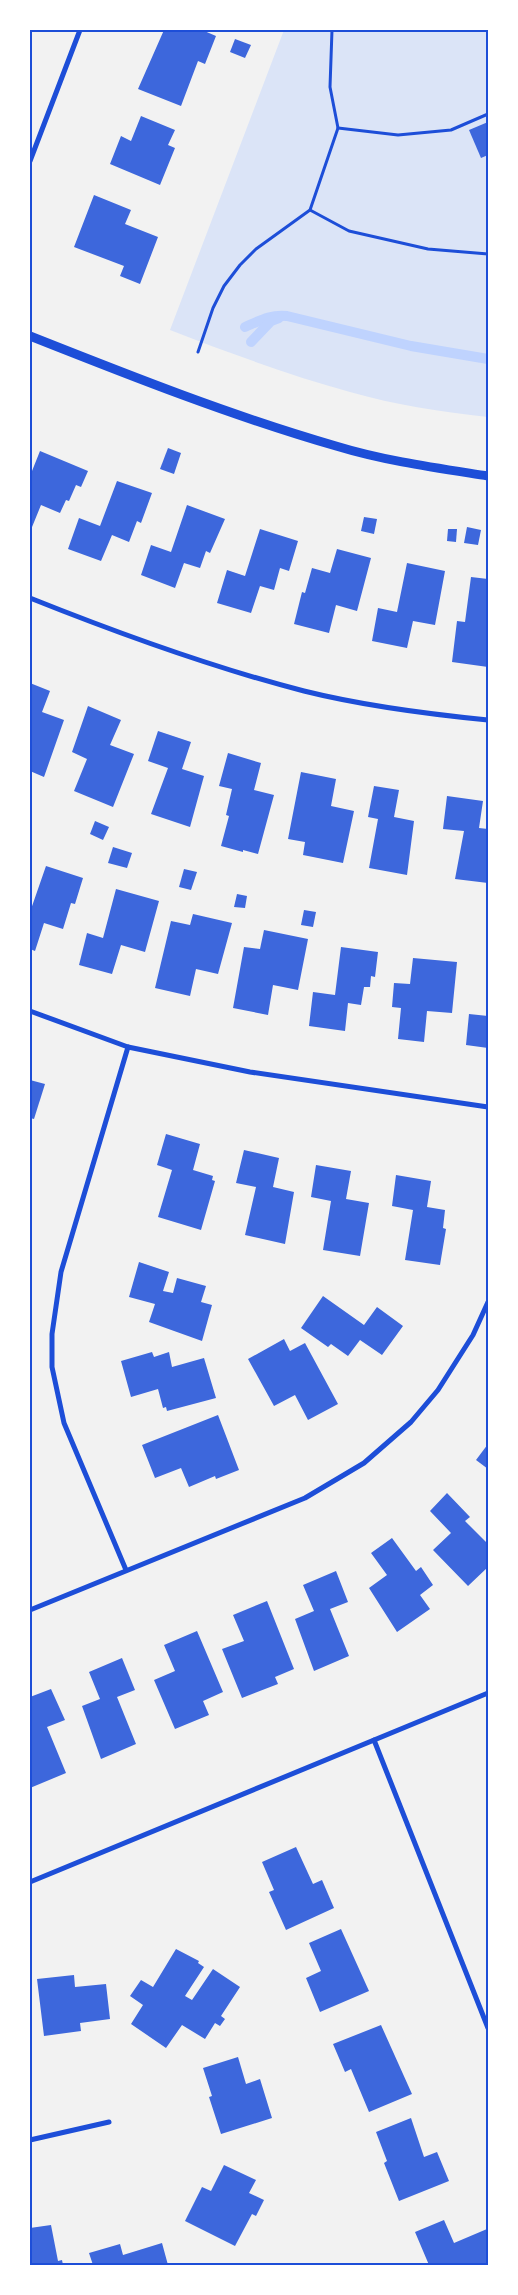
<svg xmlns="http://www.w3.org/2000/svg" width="518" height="2295" font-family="'Sofia Sans Condensed',sans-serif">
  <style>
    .green { fill: #dbe4f7 }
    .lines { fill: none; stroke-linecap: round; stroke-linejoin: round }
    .stream { stroke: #bfd3fe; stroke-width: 10 }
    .building { fill: #3d67dc }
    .path { stroke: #1d4ed8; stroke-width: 3 }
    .minor { stroke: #1d4ed8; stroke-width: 5 }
    .tertiary { stroke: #1d4ed8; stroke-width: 9 }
    .neatline { fill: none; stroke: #1d4ed8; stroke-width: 2 }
  </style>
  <rect width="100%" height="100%" fill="#f2f2f2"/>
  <path class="green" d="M284 30H488V417C442 412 395 405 350 392 289 375 229 353 170 330Z"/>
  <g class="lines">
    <g class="stream">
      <path d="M245 327C259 321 271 314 287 316L411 346 488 359"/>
      <polyline points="251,342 271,321 279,318"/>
    </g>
  </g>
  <g class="building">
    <polygon points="164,30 202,30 216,36 205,64 198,61 181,106 138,89"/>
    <polygon points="235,39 251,45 245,58 230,52"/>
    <polygon points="141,116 175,130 168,145 175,148 160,185 110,164 121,136 131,141"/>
    <polygon points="488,122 488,155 481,158 469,130"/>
    <polygon points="94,195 131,210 125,224 158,237 140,284 120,276 124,266 74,247"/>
    <polygon points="168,448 181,453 174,474 160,469"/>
    <polygon points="40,451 88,471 81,487 76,485 69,501 66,500 60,513 41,505 30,532 30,476"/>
    <polygon points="117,481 152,493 141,523 137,521 129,542 112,535 101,561 68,549 79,518 100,526"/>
    <polygon points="187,505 225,519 210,553 206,551 200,568 184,563 175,588 141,575 151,545 171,552"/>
    <polygon points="364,517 377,519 374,534 361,531"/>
    <polygon points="467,527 481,530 478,545 464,543"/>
    <polygon points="260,529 298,541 289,571 280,568 274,590 260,586 251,613 217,603 227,570 245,576"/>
    <polygon points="448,529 457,529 456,542 447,541"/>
    <polygon points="337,549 371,558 357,611 336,605 329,633 294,624 302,592 305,593 312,568 330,573"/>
    <polygon points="407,563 445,571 435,625 413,621 407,648 372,641 378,608 397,612"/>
    <polygon points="471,577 488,579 488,667 452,662 457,621 465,622"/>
    <polygon points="30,683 50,691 42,712 64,720 44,777 30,771"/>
    <polygon points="88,706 121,720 110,745 134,754 113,807 74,791 87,759 72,752"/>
    <polygon points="158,731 191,742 182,769 204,776 190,827 151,814 168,768 148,761"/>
    <polygon points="228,753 261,763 254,790 274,795 258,854 243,850 243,852 221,846 229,816 226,815 232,789 219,786"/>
    <polygon points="301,772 336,779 331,806 354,811 343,863 303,855 305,842 288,839"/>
    <polygon points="374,786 399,790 394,817 414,821 407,875 369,868 378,819 368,817"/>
    <polygon points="447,796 483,801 479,828 488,829 488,883 455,879 464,831 443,829"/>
    <polygon points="95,821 109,827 103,840 90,834"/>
    <polygon points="113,847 132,853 127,868 108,863"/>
    <polygon points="46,866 83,878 75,904 71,903 63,929 44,923 35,951 30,949 30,912"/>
    <polygon points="184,869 197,872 191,890 179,887"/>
    <polygon points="116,889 159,901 145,952 121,945 112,974 79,965 87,933 103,938"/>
    <polygon points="237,894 247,896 245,908 234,907"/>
    <polygon points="304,910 316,912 313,927 301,925"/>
    <polygon points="193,914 232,923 218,974 196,969 190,996 155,988 171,921 190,925"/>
    <polygon points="264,930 308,939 298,990 273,985 268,1015 233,1008 244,947 260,949"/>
    <polygon points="341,947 378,952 375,977 371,976 370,987 364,987 361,1005 348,1003 345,1031 309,1026 313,992 335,995"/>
    <polygon points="413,958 457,962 452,1013 427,1011 424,1042 398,1039 401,1008 392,1007 394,983 410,984"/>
    <polygon points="469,1014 488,1016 488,1048 466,1045"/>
    <polygon points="30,1080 45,1084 34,1119 30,1118"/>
    <polygon points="166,1134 200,1144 193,1170 213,1176 212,1180 215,1181 201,1230 158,1217 172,1170 157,1165"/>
    <polygon points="244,1150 279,1158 273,1187 294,1192 285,1244 245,1235 256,1187 236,1183"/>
    <polygon points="316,1165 351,1171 346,1199 369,1203 360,1256 323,1250 331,1201 311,1197"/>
    <polygon points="396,1175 431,1181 427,1207 445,1210 443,1228 446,1229 440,1265 405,1260 413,1210 392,1206"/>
    <polygon points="139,1262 169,1272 163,1291 173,1293 177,1278 206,1286 201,1302 212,1305 202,1341 149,1322 155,1304 129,1297"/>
    <polygon points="323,1296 364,1325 377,1307 403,1326 382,1355 360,1340 348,1356 331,1344 328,1347 301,1328"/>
    <polygon points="284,1339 290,1351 305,1343 338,1404 308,1420 295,1395 274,1406 248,1359"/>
    <polygon points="152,1352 154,1357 169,1352 172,1367 204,1358 216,1398 167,1411 166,1407 163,1408 158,1389 131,1397 121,1361"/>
    <polygon points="218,1415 239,1470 216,1479 215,1476 189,1487 181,1468 155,1478 142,1445"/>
    <polygon points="488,1444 488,1469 476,1460"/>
    <polygon points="447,1493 470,1517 465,1521 488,1544 488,1567 468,1586 433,1550 451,1533 430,1511"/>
    <polygon points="392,1538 416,1571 421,1567 433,1585 420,1595 430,1609 397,1632 369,1588 387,1575 371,1553"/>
    <polygon points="336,1571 348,1602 330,1609 349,1656 314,1671 295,1619 314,1611 303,1585"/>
    <polygon points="267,1601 294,1669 275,1677 278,1684 242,1698 222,1649 244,1641 233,1615"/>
    <polygon points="197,1631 223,1692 203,1701 209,1715 175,1729 154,1680 175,1671 164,1645"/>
    <polygon points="122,1658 135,1690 117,1697 136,1744 101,1759 82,1706 100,1699 89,1672"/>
    <polygon points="51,1689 65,1720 47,1727 66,1773 30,1788 30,1697"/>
    <polygon points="296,1847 313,1884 322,1880 334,1908 286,1930 269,1892 274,1890 262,1862"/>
    <polygon points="341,1929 369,1991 320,2012 306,1978 321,1971 309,1943"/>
    <polygon points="176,1949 199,1961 198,1963 204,1967 185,1996 192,2000 213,1969 240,1987 221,2016 225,2019 220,2026 215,2023 205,2039 182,2025 166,2048 131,2024 143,2005 130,1996 141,1980 153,1987"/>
    <polygon points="74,1975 75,1987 106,1984 110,2019 80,2023 81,2031 44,2036 37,1979"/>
    <polygon points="381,2025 412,2094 369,2112 351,2069 345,2072 333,2044"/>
    <polygon points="238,2057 246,2084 260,2079 272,2118 221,2134 209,2097 212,2096 203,2068"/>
    <polygon points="411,2118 424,2157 437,2152 449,2181 399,2201 384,2163 387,2161 376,2132"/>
    <polygon points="224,2165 256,2180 249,2193 264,2200 256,2216 252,2214 235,2246 185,2221 202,2187 211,2191"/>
    <polygon points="444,2220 454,2243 487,2229 488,2265 429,2265 415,2232"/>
    <polygon points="51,2225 58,2261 62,2260 63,2265 30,2265 30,2228"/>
    <polygon points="162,2243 168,2265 93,2265 89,2253 120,2244 123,2255"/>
  </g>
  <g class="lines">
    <g class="path">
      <polyline points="338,128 398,135 451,130 488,114"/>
      <polyline points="310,210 349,231 428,249 488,254"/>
      <polyline points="198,352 213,308 224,286 240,265 256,249 310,210 338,128 330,87 332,30"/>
    </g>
    <g class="minor">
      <polyline points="30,161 80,30"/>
      <path d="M30 598C120 634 210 667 304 691 364 706 427 714 488 720"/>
      <polyline points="30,1011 128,1047 250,1072 488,1107"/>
      <polyline points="126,1570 64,1423 52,1367 52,1334 61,1272 128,1047"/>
      <polyline points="30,1610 305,1498 364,1463 411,1422 438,1390 473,1335 488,1302"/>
      <polyline points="374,1740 488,2028"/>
      <polyline points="30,1882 488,1693"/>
      <polyline points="30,2140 109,2122"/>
    </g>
    <path class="tertiary" d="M30 336C131 376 232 416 336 446 385 461 437 468 488 476"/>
  </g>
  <rect width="518" height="2295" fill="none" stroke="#ffffff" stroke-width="62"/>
  <rect x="31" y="31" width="456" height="2233" class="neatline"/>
</svg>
